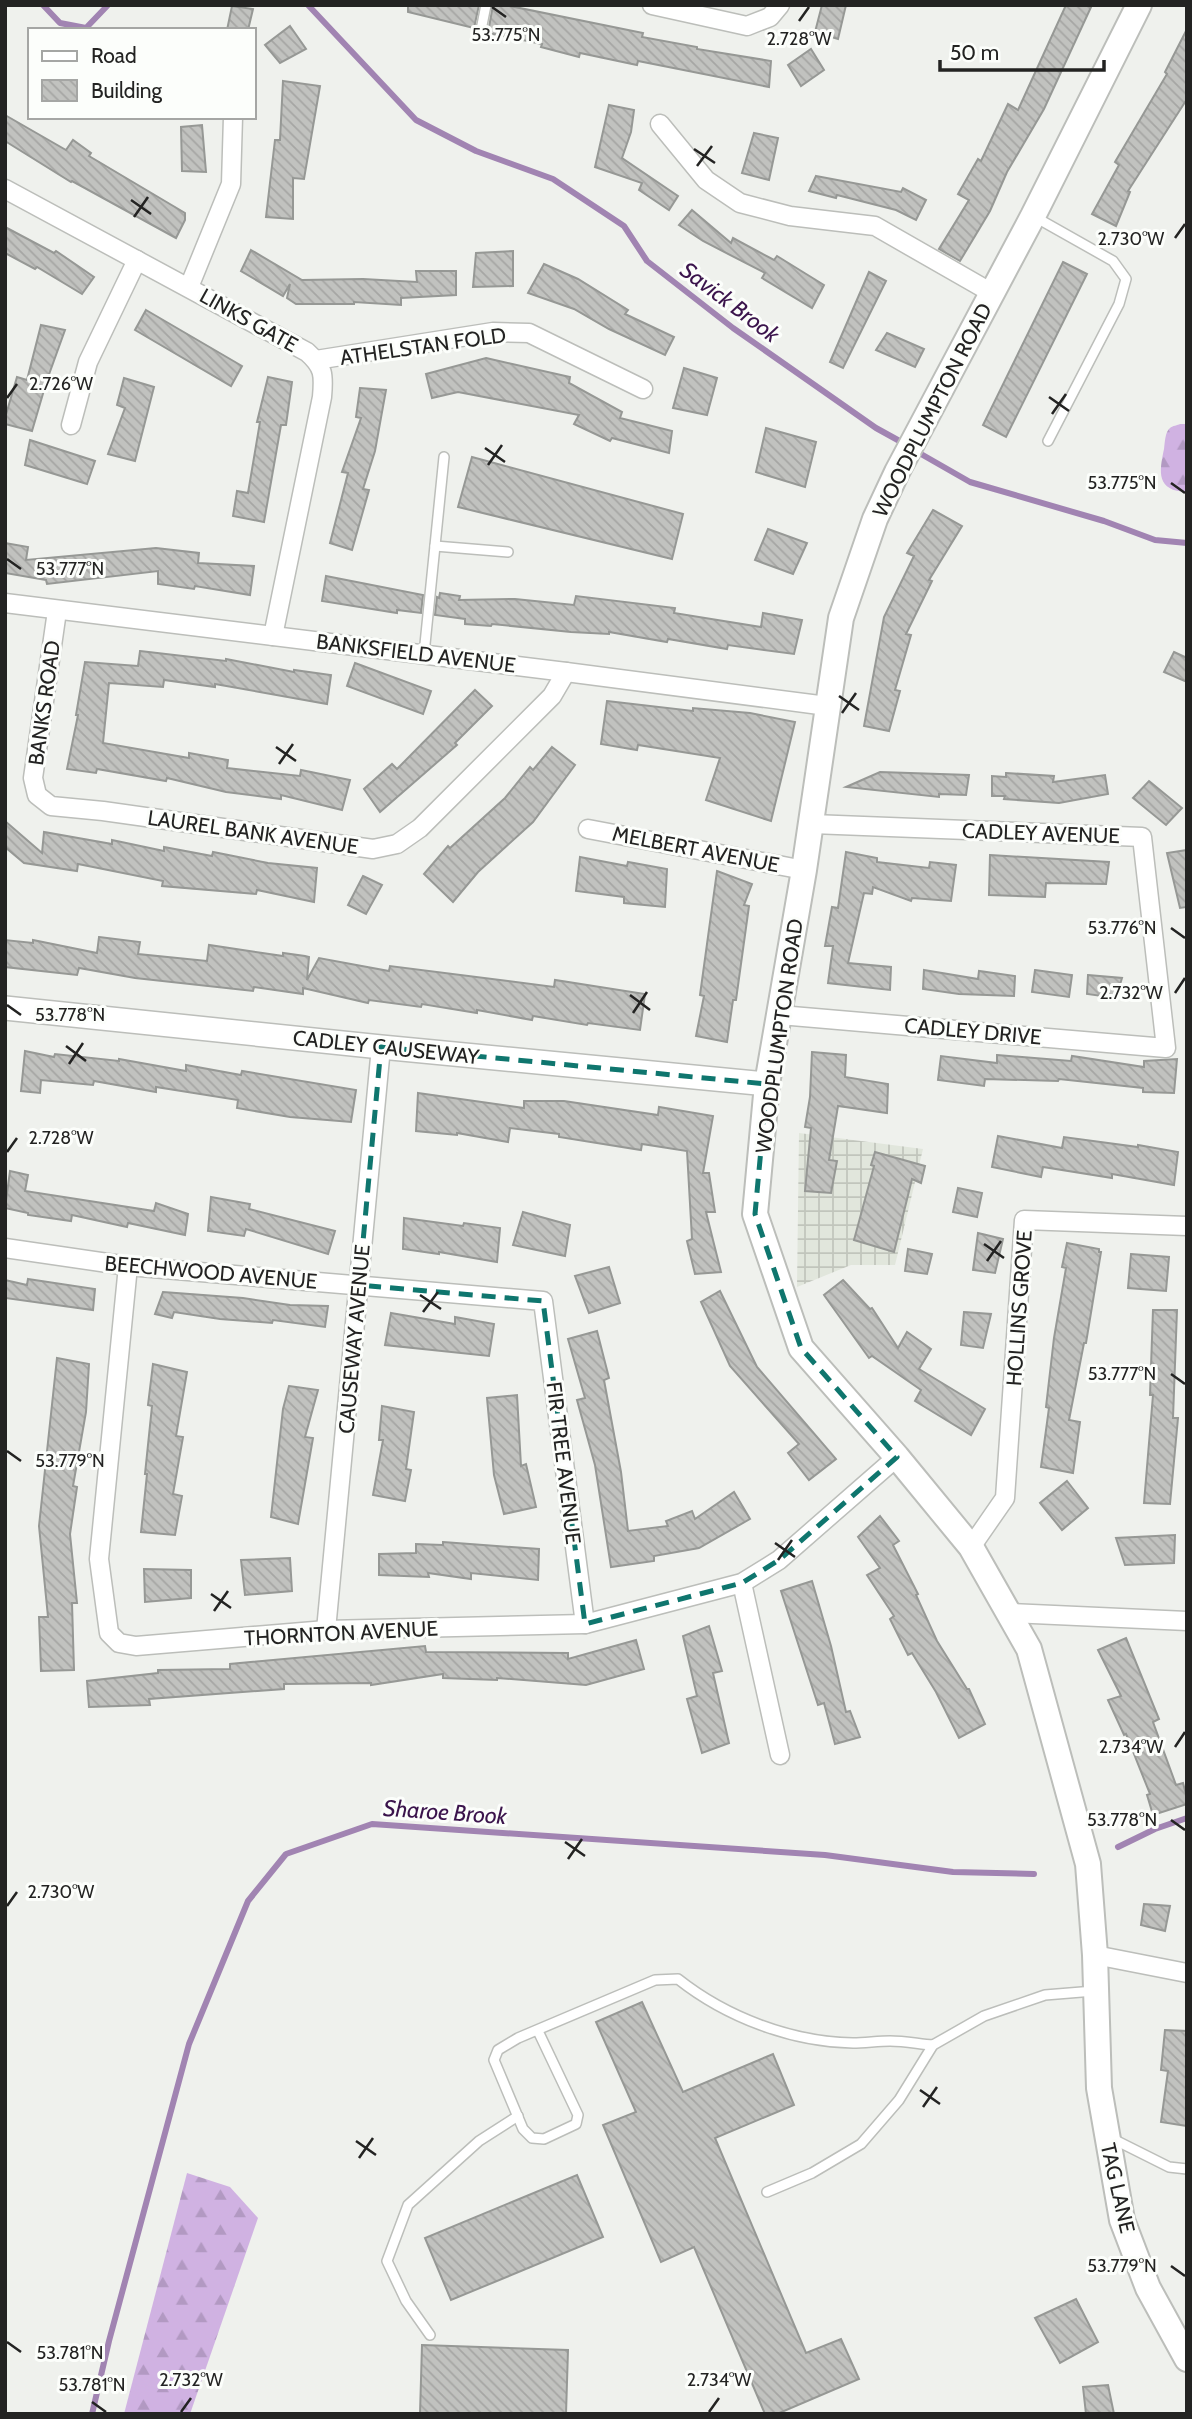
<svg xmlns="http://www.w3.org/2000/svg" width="1192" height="2419" font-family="Cabin,sans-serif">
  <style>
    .industrial { fill: url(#industrial-grid) }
    .forest { fill: url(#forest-firs) }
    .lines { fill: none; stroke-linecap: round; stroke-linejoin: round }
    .stream { stroke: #a184b2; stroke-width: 6 }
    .building { fill: url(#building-back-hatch); stroke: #969895; stroke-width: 2 }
    .service-casing { stroke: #bcbeba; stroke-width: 12 }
    .minor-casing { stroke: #bcbeba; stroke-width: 21 }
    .tertiary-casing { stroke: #bcbeba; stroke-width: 26 }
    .secondary-casing { stroke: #bcbeba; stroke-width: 28 }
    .service { stroke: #fff; stroke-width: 9 }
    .minor { stroke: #fff; stroke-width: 18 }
    .tertiary { stroke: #fff; stroke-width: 23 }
    .secondary { stroke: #fff; stroke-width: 24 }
    .marked { fill: none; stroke: #0f766e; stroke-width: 5; stroke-dasharray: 14 9; stroke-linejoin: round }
    .ticks { fill: none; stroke: #232322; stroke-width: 2.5 }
    .labels { text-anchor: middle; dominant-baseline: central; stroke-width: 6; stroke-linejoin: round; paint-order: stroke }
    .street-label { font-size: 21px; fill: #232322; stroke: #fcfefb }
    .water-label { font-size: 23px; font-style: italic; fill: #3b144c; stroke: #fcfefb }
    .ticks-label { font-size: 18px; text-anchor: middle; fill: #232322; stroke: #fcfefb; stroke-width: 6; stroke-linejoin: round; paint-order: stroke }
  </style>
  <defs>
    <pattern id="industrial-grid" width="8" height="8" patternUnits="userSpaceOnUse" patternTransform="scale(1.75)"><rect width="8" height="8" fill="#e1e6dc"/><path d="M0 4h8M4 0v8" fill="none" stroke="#c1c5bc"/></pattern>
    <pattern id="forest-firs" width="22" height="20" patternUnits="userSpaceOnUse" patternTransform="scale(1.75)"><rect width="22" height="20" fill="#d0b2e2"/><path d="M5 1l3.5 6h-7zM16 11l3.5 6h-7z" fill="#b299c2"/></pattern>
    <pattern id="building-back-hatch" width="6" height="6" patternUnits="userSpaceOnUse" patternTransform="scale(1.75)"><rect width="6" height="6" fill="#c1c2bf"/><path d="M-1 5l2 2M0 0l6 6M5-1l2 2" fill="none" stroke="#a6a6a4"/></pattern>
  </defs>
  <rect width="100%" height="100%" fill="#eff1ed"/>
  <polygon class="industrial" points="799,1133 923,1149 895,1265 851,1265 797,1287"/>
  <g class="forest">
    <path d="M1180 424H1187V492C1156 491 1159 472 1164 449 1165 442 1165 432 1170 428 1172 426 1178 425 1180 424Z"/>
    <polygon points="187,2173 230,2187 258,2218 190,2414 124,2414"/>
  </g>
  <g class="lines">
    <g class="stream">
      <polyline points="43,5 60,23 86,28 108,5"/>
      <polyline points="308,5 416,120 476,151 553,179 624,226 647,261 733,328 876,428 905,444"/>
      <polyline points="914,450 970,482 1104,521 1155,540 1187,543"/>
      <polyline points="1118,1847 1155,1829 1187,1818"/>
      <polyline points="92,2414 109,2341 189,2044 248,1901 286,1854 372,1824 825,1855 953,1872 1034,1874"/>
    </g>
  </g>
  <g class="building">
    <polygon points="408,5 479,5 474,28 408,12"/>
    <polygon points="493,5 505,5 643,33 642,37 697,47 697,49 771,61 769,87 638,61 637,65 580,53 579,57 541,47 542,44 488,33"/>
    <polygon points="822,5 846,5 838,39 815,32"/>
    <polygon points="1066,5 1092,5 1044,109 1007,172 990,211 960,261 939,249 969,200 958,194 978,159 981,161 1008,104 1018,110"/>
    <polygon points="232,6 253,9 248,30 227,30"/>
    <polygon points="290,26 306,49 280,63 265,45"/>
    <polygon points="1187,29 1187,99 1128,191 1130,192 1116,226 1092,214 1119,165 1115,162 1167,74 1165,72"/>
    <polygon points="811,49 824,70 801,86 788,65"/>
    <polygon points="283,81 320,86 304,179 293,178 293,219 266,217 275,140 280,140"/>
    <polygon points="609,105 634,110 631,132 622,158 678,196 669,210 639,190 642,183 595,167"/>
    <polygon points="5,115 66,150 73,140 91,153 89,156 185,213 185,220 176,238 72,181 71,182 5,141"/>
    <polygon points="202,125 206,172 182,171 181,127"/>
    <polygon points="754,133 778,138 769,180 742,173"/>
    <polygon points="816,176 901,192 903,188 926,200 916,220 896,210 837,195 836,198 809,191"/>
    <polygon points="692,210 731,243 733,238 774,260 777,256 824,285 812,308 762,278 765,273 703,241 679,225"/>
    <polygon points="5,227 54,253 56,251 94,277 82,294 37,267 35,269 5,253"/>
    <polygon points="251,250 302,280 363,279 417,282 416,271 456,271 456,295 401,298 401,305 354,302 354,304 296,304 287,298 290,284 283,296 241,271"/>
    <polygon points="513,251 513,286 473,287 476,253"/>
    <polygon points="1063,262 1087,274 1006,437 983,425"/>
    <polygon points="544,264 578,279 628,310 625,314 674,337 665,355 609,329 574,309 528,293"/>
    <polygon points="869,272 886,281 843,368 830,362"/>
    <polygon points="146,310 242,366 231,386 135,330"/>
    <polygon points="41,325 65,330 47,380 32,431 5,424 5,418 17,377 27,380"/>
    <polygon points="887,333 924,349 915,367 876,350"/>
    <polygon points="486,358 570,377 569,383 622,412 620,418 672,431 669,453 612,438 610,441 574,424 579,415 458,392 432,398 426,374"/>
    <polygon points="684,368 717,378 707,415 673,408"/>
    <polygon points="268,377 292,382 286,425 281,425 264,522 233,516 237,491 248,493 260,422 257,422"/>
    <polygon points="124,378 154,387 135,461 108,454 125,408 117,405"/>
    <polygon points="360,388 386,390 375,451 363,489 369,490 352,550 330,543 348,473 342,472 361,418 356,417"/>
    <polygon points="766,428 816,442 805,487 756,472"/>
    <polygon points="30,440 95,461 87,484 25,465"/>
    <polygon points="472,457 683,514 672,559 458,507"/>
    <polygon points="933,510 962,526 929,580 932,581 906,634 911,635 895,690 900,691 889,731 864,726 884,617 914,556 907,553"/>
    <polygon points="768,529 807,543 793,574 755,560"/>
    <polygon points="5,543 28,547 26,560 156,548 199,553 198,563 254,566 250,595 195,586 194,589 158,584 158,571 47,584 46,580 5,573"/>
    <polygon points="326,576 423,595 421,613 397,610 397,613 322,601"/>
    <polygon points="440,593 460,596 459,600 515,599 574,605 576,596 675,608 674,613 761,627 763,613 802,620 794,654 728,645 727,649 668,639 667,642 609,632 609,634 571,632 492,624 491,626 465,624 465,619 435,615 437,597 439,598"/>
    <polygon points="140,651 226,661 226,659 294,672 294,670 331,675 327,704 215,684 215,687 164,680 163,687 109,683 103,743 189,758 189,753 228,760 227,768 300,776 301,770 350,780 342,810 281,795 281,799 226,792 167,778 166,781 97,769 96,773 67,769 78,715 76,715 85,662 138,666"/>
    <polygon points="1174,652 1187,658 1187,682 1164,672"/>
    <polygon points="355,663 431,691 423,714 347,686"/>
    <polygon points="475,690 492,706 455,743 457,745 380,812 364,789 392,764 397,769"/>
    <polygon points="607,701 693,711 693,708 750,713 795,722 771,821 706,800 720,758 638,745 637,750 601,744"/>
    <polygon points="552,747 575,765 533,822 478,872 453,902 424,874 448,846 450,848 505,798 530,767 533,770"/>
    <polygon points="880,772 969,775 966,795 939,794 939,797 846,787"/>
    <polygon points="1006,773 1054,776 1053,782 1105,775 1108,794 1059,803 1004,799 1005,796 992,796 992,776 1006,777"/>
    <polygon points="1149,781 1182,808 1166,825 1133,798"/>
    <polygon points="5,821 42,853 44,832 112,844 112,840 164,851 164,847 212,856 213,852 268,863 317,868 314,902 257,890 256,894 162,886 163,881 78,864 77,871 24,863 5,847"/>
    <polygon points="1187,850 1187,907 1180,908 1167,853"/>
    <polygon points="846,852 877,858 877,862 929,868 930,862 956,865 951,901 912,898 911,901 873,887 872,894 864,893 848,963 891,967 890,990 828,983 833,946 825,946 832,907 838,908"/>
    <polygon points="990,855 1109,862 1106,884 1046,883 1045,897 989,895"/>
    <polygon points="580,857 627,866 628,862 667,869 665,907 624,903 624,897 576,891"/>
    <polygon points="717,871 752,884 744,905 749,906 736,1000 733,1000 727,1042 696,1036 704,996 700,995"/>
    <polygon points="363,876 382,885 366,914 348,905"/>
    <polygon points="99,937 140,942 138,954 207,961 209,945 283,956 283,953 305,956 309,957 307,980 319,958 389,971 390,966 554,987 555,980 645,994 640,1030 588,1023 587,1025 533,1016 532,1020 477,1010 477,1013 422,1004 421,1007 369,1000 368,1003 303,988 303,994 254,987 253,991 135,978 79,968 77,975 5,967 5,940 33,943 33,940 97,953"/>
    <polygon points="924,970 978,979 979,971 1015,976 1014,996 959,994 923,989"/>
    <polygon points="1035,970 1072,975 1069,997 1032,992"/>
    <polygon points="1088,975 1122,978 1116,998 1087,994"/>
    <polygon points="25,1051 54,1057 55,1054 119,1061 119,1059 186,1071 186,1065 241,1075 242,1071 356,1090 351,1122 290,1117 237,1108 238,1100 156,1087 156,1092 94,1081 93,1085 41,1080 40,1093 21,1091"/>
    <polygon points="812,1052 846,1055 845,1077 888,1084 887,1113 838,1106 829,1160 837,1161 831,1193 805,1191 811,1128 805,1127 810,1097"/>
    <polygon points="997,1055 1071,1061 1072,1056 1144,1067 1144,1061 1177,1059 1174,1093 1143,1092 1143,1088 1059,1079 1058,1081 985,1079 984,1086 938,1080 941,1056 997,1063"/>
    <polygon points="418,1093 524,1108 524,1101 564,1101 658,1115 659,1107 713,1116 703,1173 709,1173 715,1212 706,1212 721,1272 695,1274 687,1241 692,1239 687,1151 642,1144 641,1150 559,1137 559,1134 510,1128 508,1142 457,1133 457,1135 416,1131"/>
    <polygon points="998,1136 1062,1148 1064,1137 1138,1147 1138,1145 1178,1152 1174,1185 1112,1174 1112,1178 1043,1167 1041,1177 992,1167"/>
    <polygon points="875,1152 925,1166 921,1183 912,1179 894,1252 854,1240 874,1166 871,1165"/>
    <polygon points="10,1171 28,1175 25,1191 154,1211 156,1203 188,1214 185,1235 128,1223 127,1227 72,1215 71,1221 28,1215 28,1213 5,1208"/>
    <polygon points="958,1188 982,1193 977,1217 953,1212"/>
    <polygon points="211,1197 250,1204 249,1209 335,1231 328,1254 246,1229 244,1236 208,1231"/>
    <polygon points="523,1212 570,1225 565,1256 513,1245"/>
    <polygon points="404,1218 463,1226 464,1223 500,1228 497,1262 439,1252 439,1254 403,1249"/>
    <polygon points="978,1233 1003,1239 995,1273 973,1270"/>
    <polygon points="1067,1243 1099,1249 1099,1252 1101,1252 1086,1343 1084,1343 1069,1420 1080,1422 1073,1473 1041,1467 1049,1408 1046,1407 1054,1338 1066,1268 1062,1267"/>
    <polygon points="908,1249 932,1254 927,1274 905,1271"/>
    <polygon points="1131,1254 1169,1257 1166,1291 1128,1288"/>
    <polygon points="609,1267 620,1303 589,1313 575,1276"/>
    <polygon points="28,1279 95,1289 93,1310 5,1298 5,1280 27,1285"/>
    <polygon points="843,1280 870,1309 872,1308 898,1348 907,1332 931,1349 919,1369 985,1409 971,1435 915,1401 921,1390 872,1356 869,1358 824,1295"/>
    <polygon points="720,1291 757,1367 836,1459 809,1480 788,1453 799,1444 730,1366 701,1302"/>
    <polygon points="163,1292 243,1298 290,1305 328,1306 325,1327 273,1320 272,1323 220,1319 174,1312 172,1318 155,1314"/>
    <polygon points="1153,1310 1177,1310 1173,1418 1178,1418 1170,1504 1144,1503 1153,1395 1150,1395"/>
    <polygon points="964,1312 991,1314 983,1348 961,1345"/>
    <polygon points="391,1313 455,1324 455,1317 494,1324 489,1356 385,1345"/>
    <polygon points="597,1331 609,1378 604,1380 621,1472 628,1531 668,1526 666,1521 692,1511 695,1519 734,1492 750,1519 699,1548 654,1556 654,1561 611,1567 595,1465 577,1400 585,1398 568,1339"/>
    <polygon points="57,1358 89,1364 86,1412 73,1486 77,1487 70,1534 77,1603 72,1603 74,1670 41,1671 39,1617 48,1617 39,1526"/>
    <polygon points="153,1364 187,1372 176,1436 183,1437 173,1494 182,1496 175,1535 141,1532 147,1474 145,1474 152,1406 148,1405"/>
    <polygon points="289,1386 318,1390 305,1437 313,1438 298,1524 271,1517 283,1409"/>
    <polygon points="517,1395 521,1466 526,1464 536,1507 504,1514 494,1475 487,1398"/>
    <polygon points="382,1406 414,1412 406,1469 411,1470 405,1501 373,1495 383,1440 379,1440"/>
    <polygon points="1067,1481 1088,1508 1062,1530 1040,1503"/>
    <polygon points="880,1516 899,1541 893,1545 918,1594 916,1595 937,1641 967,1689 969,1689 985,1724 959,1738 936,1692 912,1653 908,1655 890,1619 894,1616 867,1575 880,1568 858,1537"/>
    <polygon points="1175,1535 1174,1563 1125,1565 1116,1538"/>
    <polygon points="443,1542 539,1549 538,1580 471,1573 471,1579 428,1573 429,1577 379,1575 379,1554 416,1553 416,1544 443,1545"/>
    <polygon points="290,1558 292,1591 245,1595 241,1560"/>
    <polygon points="144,1569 191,1570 191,1598 145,1602"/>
    <polygon points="812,1581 831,1646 846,1712 850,1711 860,1737 835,1744 824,1703 818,1705 781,1591"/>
    <polygon points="709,1626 722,1671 713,1673 729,1743 702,1753 687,1699 697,1696 683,1636"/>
    <polygon points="1126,1638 1159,1719 1153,1722 1176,1785 1183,1783 1187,1798 1187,1804 1153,1815 1147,1795 1150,1794 1126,1734 1124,1735 1108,1700 1121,1696 1098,1650"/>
    <polygon points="636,1640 644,1669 586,1685 497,1678 497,1680 443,1678 443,1674 371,1685 371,1683 284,1684 284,1689 149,1699 150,1705 89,1707 87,1681 158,1673 158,1670 230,1669 230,1664 425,1646 426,1652 568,1653 568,1659"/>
    <polygon points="1144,1904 1170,1906 1165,1931 1141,1925"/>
    <polygon points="642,2002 683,2092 773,2054 794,2105 715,2138 806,2353 841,2339 859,2379 777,2414 765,2414 694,2247 661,2262 603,2125 636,2112 596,2022"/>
    <polygon points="1165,2030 1187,2031 1187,2126 1161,2122 1168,2071 1161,2070"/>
    <polygon points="577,2175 603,2237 451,2300 425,2238"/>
    <polygon points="1076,2299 1098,2342 1060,2363 1035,2318"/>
    <polygon points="422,2345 568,2350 566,2414 420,2414"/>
    <polygon points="1108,2385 1114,2414 1086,2414 1083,2387"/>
  </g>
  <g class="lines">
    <g class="service-casing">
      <g id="service">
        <polyline points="480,35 486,5"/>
        <polyline points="1035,217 1113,261 1126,279 1119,304 1048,441"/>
        <polyline points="435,546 508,552"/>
        <polyline points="424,654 444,457"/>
        <path d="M538 2031 578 2115 576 2124 544 2139 532 2138 523 2129 494 2060 498 2050 518 2038 655 1980 678 1979C726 2017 791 2042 853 2043 865 2043 878 2041 890 2041 905 2041 919 2044 933 2045"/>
        <polyline points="1111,2138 1169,2167 1187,2169"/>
        <polyline points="767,2192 812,2173 861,2144 899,2100 933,2045 984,2016 1045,1995 1094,1991"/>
        <polyline points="430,2335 406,2301 387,2261 408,2205 479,2141 518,2116"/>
      </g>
    </g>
    <g class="minor-casing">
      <g id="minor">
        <polyline points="652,5 747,26 770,17 780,5"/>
        <polyline points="660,124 706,180 740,203 790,216 875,226 992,293"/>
        <path d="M5 189 307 352C324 367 324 375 322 397L273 636"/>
        <polyline points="189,287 231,184 233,117"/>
        <polyline points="316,360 493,332 529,333 643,389"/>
        <polyline points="71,425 88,362 137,260"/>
        <polyline points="5,603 566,672 827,706"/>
        <polyline points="57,611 33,778 37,795 51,806 103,811 373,849 397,844 420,828 552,696 566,672"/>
        <polyline points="588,829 804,870"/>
        <polyline points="780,1015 1166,1048 1142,837 812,824"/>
        <polyline points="5,1248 128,1266 543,1301 585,1624"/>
        <polyline points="128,1266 99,1559 109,1633 119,1643 136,1646 326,1630 585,1624 742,1583 779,1560 897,1457"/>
        <polyline points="971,1547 1005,1498 1024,1220 1187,1226"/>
        <polyline points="742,1583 780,1755"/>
        <polyline points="1009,1613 1187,1621"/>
        <polyline points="326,1630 381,1047"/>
        <polyline points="1095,1955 1187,1973"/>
      </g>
    </g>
    <g class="tertiary-casing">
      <polyline id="tertiary" points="5,1008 381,1047 767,1084"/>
    </g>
    <g class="secondary-casing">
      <polyline id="secondary" points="1139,5 1033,216 897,472 875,519 841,618 804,870 767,1084 755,1214 801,1348 897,1457 971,1547 1029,1649 1088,1864 1095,1955 1099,2088 1122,2220 1148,2288 1187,2359"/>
    </g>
    <use href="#service" class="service"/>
    <use href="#minor" class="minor"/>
    <use href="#tertiary" class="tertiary"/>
    <use href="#secondary" class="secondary"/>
  </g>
  <path class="marked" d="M381 1047 767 1084 755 1214 801 1348 897 1457 779 1560 742 1583 585 1624 543 1301 359 1285Z"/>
  <path class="ticks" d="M492 7 506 17M799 21 809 7M694 149 715 163M697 166 712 146M131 200 151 214M134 217 148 197M1175 238 1185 224M1049 397 1069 411M7 398 17 384M1052 414 1066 394M485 448 505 462M488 465 502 445M1171 483 1185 493M7 559 21 569M839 696 859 710M842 713 856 693M276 747 296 761M279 764 293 744M1171 928 1185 938M1175 993 1185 978M630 995 650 1010M7 1005 21 1015M633 1013 647 992M66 1046 86 1061M69 1064 83 1043M7 1152 17 1138M984 1244 1004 1258M987 1261 1001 1241M420 1295 441 1309M423 1312 438 1292M1171 1374 1185 1384M7 1451 21 1461M775 1543 795 1557M778 1560 792 1540M211 1594 231 1608M214 1611 228 1591M1175 1747 1185 1732M1171 1820 1185 1830M565 1842 585 1856M568 1859 582 1839M7 1906 17 1892M920 2090 940 2104M923 2107 937 2087M356 2141 376 2155M359 2158 373 2138M1171 2266 1185 2276M7 2342 21 2352M92 2402 106 2412M181 2412 191 2398M709 2412 719 2398"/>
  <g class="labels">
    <g class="street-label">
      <text transform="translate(249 320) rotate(29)">LINKS GATE</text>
      <text transform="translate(423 346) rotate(-8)">ATHELSTAN FOLD</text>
      <text transform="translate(932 410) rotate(-63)">WOODPLUMPTON ROAD</text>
      <text transform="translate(416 653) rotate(7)">BANKSFIELD AVENUE</text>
      <text transform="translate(44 703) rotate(-82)">BANKS ROAD</text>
      <text transform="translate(253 832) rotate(8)">LAUREL BANK AVENUE</text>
      <text transform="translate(1041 833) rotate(2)">CADLEY AVENUE</text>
      <text transform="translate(696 849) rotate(11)">MELBERT AVENUE</text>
      <text transform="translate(973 1031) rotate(5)">CADLEY DRIVE</text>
      <text transform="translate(779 1036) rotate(-82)">WOODPLUMPTON ROAD</text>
      <text transform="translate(386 1047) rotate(6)">CADLEY CAUSEWAY</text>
      <text transform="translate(211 1272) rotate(5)">BEECHWOOD AVENUE</text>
      <text transform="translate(1019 1308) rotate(-86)">HOLLINS GROVE</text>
      <text transform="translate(354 1339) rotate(-85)">CAUSEWAY AVENUE</text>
      <text transform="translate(564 1463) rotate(83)">FIR TREE AVENUE</text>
      <text transform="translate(341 1633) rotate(-3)">THORNTON AVENUE</text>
      <text transform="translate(1118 2188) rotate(77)">TAG LANE</text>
    </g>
    <g class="water-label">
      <text transform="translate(730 302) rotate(37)">Savick Brook</text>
      <text transform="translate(445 1812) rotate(4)">Sharoe Brook</text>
    </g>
  </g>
  <g class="ticks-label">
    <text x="506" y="41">53.775°N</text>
    <text x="799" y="45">2.728°W</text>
    <text x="1131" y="245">2.730°W</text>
    <text x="61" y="390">2.726°W</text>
    <text x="1122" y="489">53.775°N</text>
    <text x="70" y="575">53.777°N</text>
    <text x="1122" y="934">53.776°N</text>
    <text x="1131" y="999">2.732°W</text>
    <text x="70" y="1021">53.778°N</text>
    <text x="61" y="1144">2.728°W</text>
    <text x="1122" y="1380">53.777°N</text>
    <text x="70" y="1467">53.779°N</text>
    <text x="1131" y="1753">2.734°W</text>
    <text x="1122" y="1826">53.778°N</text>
    <text x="61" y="1898">2.730°W</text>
    <text x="1122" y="2272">53.779°N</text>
    <text x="70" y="2359">53.781°N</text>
    <text x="191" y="2386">2.732°W</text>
    <text x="719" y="2386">2.734°W</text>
    <text x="92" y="2391">53.781°N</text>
  </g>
  <rect width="1192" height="2419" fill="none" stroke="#232322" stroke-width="14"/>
  <rect x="28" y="28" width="228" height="91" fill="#fcfefb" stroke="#a5a6a4" stroke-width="2"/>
  <rect x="42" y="51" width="35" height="10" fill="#ffffff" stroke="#a5a6a4" stroke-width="2"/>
  <text x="91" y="63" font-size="21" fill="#232322">Road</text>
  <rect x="42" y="80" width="35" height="21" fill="url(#building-back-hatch)" stroke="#a5a6a4" stroke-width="2"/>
  <text x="91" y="98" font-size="21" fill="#232322">Building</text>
  <path d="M940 60v10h164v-10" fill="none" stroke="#232322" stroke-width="3.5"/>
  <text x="950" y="60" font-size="21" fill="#232322" stroke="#fcfefb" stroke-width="5" paint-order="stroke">50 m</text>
</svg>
